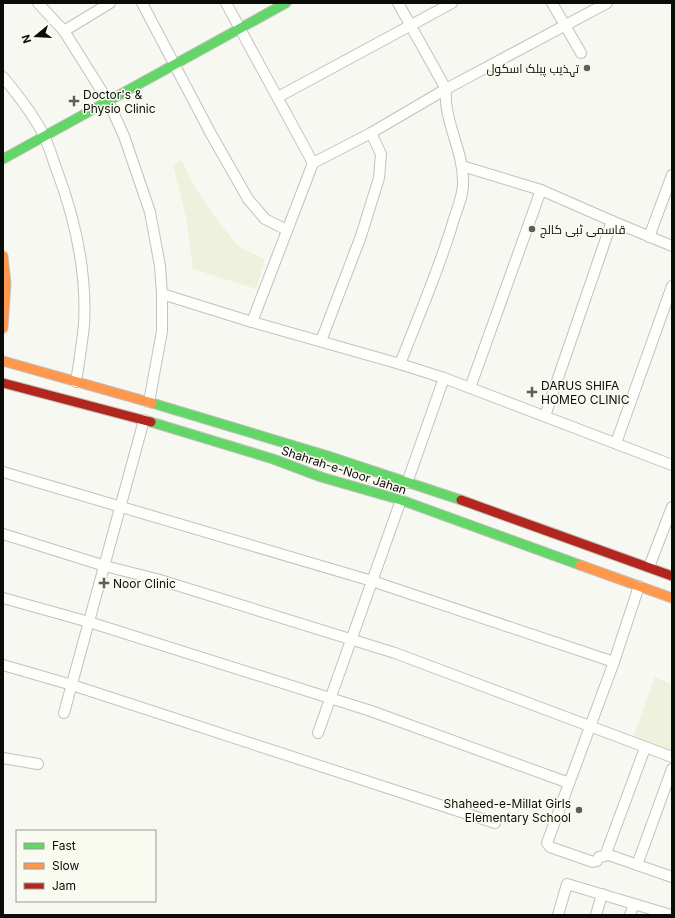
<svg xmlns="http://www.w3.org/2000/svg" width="675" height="918" font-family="Inter,Cairo,sans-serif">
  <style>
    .green { fill: #eef1db }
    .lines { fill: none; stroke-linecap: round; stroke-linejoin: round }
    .street-casing { stroke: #c1c2bd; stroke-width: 12 }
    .fast-casing { stroke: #c1c2bd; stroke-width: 11 }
    .slow-casing { stroke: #c1c2bd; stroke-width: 11 }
    .jam-casing { stroke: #c1c2bd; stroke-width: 11 }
    .street { stroke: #fefefd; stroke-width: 10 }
    .fast { stroke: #63d668; stroke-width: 9 }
    .slow { stroke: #ff974d; stroke-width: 9 }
    .jam { stroke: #b3261e; stroke-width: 9 }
    .poi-dot { fill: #5e5f5a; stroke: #f9fbf0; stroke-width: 1.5 }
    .labels { text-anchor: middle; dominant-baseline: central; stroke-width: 3; stroke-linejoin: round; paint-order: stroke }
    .poi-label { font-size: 12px; fill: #0b0c08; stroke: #f9fbf0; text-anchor: start }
    .street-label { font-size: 12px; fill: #0b0c08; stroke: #f9fbf0 }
  </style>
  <rect width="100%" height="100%" fill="#f8f8f3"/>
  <g class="green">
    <polygon points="182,160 189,177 210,210 233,240 241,248 265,259 256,289 193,269 186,217 173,165"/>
    <polygon points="655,677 672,685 672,759 631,743"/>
  </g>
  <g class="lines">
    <g class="street-casing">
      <g id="street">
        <polyline points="38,3 64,31 108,101 124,136 150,212 160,266 162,294 162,331 149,402"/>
        <polyline points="142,3 211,134 248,199 265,219 287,230"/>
        <polyline points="226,3 313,163 252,322"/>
        <path d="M398 3 446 89C443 120 463 149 463 181 464 194 457 209 453 222 439 270 418 317 400 364"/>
        <polyline points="552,3 581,53"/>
        <polyline points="64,31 110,3"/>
        <path d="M3 77C18 95 34 115 44 136 49 146 52 157 56 168 75 218 87 271 84 325 82 344 79 363 76 382"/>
        <polyline points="278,97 452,3"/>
        <polyline points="313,163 371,133 446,89 607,3"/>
        <polyline points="462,166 541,190 612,221 672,246"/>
        <polyline points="649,237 672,175"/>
        <polyline points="162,294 252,322 400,364 444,378 672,465"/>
        <polyline points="321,341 361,236 379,178 381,154 371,133"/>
        <polyline points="470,388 541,190"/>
        <polyline points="545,416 612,221"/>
        <polyline points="616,443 672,286"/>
        <polyline points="3,472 372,581 614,662"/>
        <polyline points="407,483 444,378"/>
        <polyline points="3,534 105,566 160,580 395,653 672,757"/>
        <polyline points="649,567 672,507"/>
        <polyline points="639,586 614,662 547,843 550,847 593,862 597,861 599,857 605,856 645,748"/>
        <polyline points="3,598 89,622 371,711 569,783"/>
        <polyline points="3,665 72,685 495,823"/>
        <polyline points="64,713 144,420"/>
        <polyline points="318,733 401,500"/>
        <polyline points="3,758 38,764"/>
        <polyline points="606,854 672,877"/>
        <polyline points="637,865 672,769"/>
        <polyline points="558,915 567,884 671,915"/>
        <polyline points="596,915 602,894"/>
        <polyline points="630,915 634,904"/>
      </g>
    </g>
    <g class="fast-casing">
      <g id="fast">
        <polyline points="3,159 286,3"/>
        <polyline points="152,403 328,456 461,500"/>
        <polyline points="151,422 273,459 321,477 401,500 580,565"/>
      </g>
    </g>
    <g class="slow-casing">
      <g id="slow">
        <polyline points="3,256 6,283 3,328"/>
        <polyline points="3,361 152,403"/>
        <polyline points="580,565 672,598"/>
      </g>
    </g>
    <g class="jam-casing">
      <g id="jam">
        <polyline points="3,383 151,422"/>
        <polyline points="461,500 672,576"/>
      </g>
    </g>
    <use href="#street" class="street"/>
    <use href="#fast" class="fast"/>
    <use href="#slow" class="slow"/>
    <use href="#jam" class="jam"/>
  </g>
  <g class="poi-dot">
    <circle cx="587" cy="68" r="4"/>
    <path d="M72 95h4v4h4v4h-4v4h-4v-4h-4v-4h4z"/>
    <circle cx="532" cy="229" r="4"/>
    <path d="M530 386h4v4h4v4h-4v4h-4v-4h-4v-4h4z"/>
    <path d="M102 577h4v4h4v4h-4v4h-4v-4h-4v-4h4z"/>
    <circle cx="579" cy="810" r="4"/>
  </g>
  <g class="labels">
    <g class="poi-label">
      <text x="579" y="68" text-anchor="end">تہذیب پبلک اسکول</text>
      <text x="83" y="94">Doctor's &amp;<tspan x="83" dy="14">Physio Clinic</tspan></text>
      <text x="540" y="229">قاسمی ٹبی کالج</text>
      <text x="541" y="385">DARUS SHIFA<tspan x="541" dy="14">HOMEO CLINIC</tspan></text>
      <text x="113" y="583">Noor Clinic</text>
      <text x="571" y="803" text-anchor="end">Shaheed-e-Millat Girls<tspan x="571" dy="14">Elementary School</tspan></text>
    </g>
    <g class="street-label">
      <text transform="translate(344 470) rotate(18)">Shahrah-e-Noor Jahan</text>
    </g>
  </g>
  <rect width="675" height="918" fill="none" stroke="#0b0c08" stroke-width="8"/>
  <rect x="16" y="830" width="140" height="72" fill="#f9fbf0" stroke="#9a9b93"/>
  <rect x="24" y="843" width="20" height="6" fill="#63d668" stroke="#9a9b93"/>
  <text x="52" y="850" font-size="12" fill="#0b0c08">Fast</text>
  <rect x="24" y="863" width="20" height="6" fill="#ff974d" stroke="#9a9b93"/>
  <text x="52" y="870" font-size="12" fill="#0b0c08">Slow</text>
  <rect x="24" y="883" width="20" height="6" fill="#b3261e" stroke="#9a9b93"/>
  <text x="52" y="890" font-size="12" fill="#0b0c08">Jam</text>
  <g transform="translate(36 36) rotate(252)" stroke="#f9fbf0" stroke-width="3" paint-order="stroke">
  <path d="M0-3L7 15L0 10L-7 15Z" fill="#0b0c08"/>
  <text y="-6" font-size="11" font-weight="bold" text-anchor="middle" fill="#0b0c08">N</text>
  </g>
</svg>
